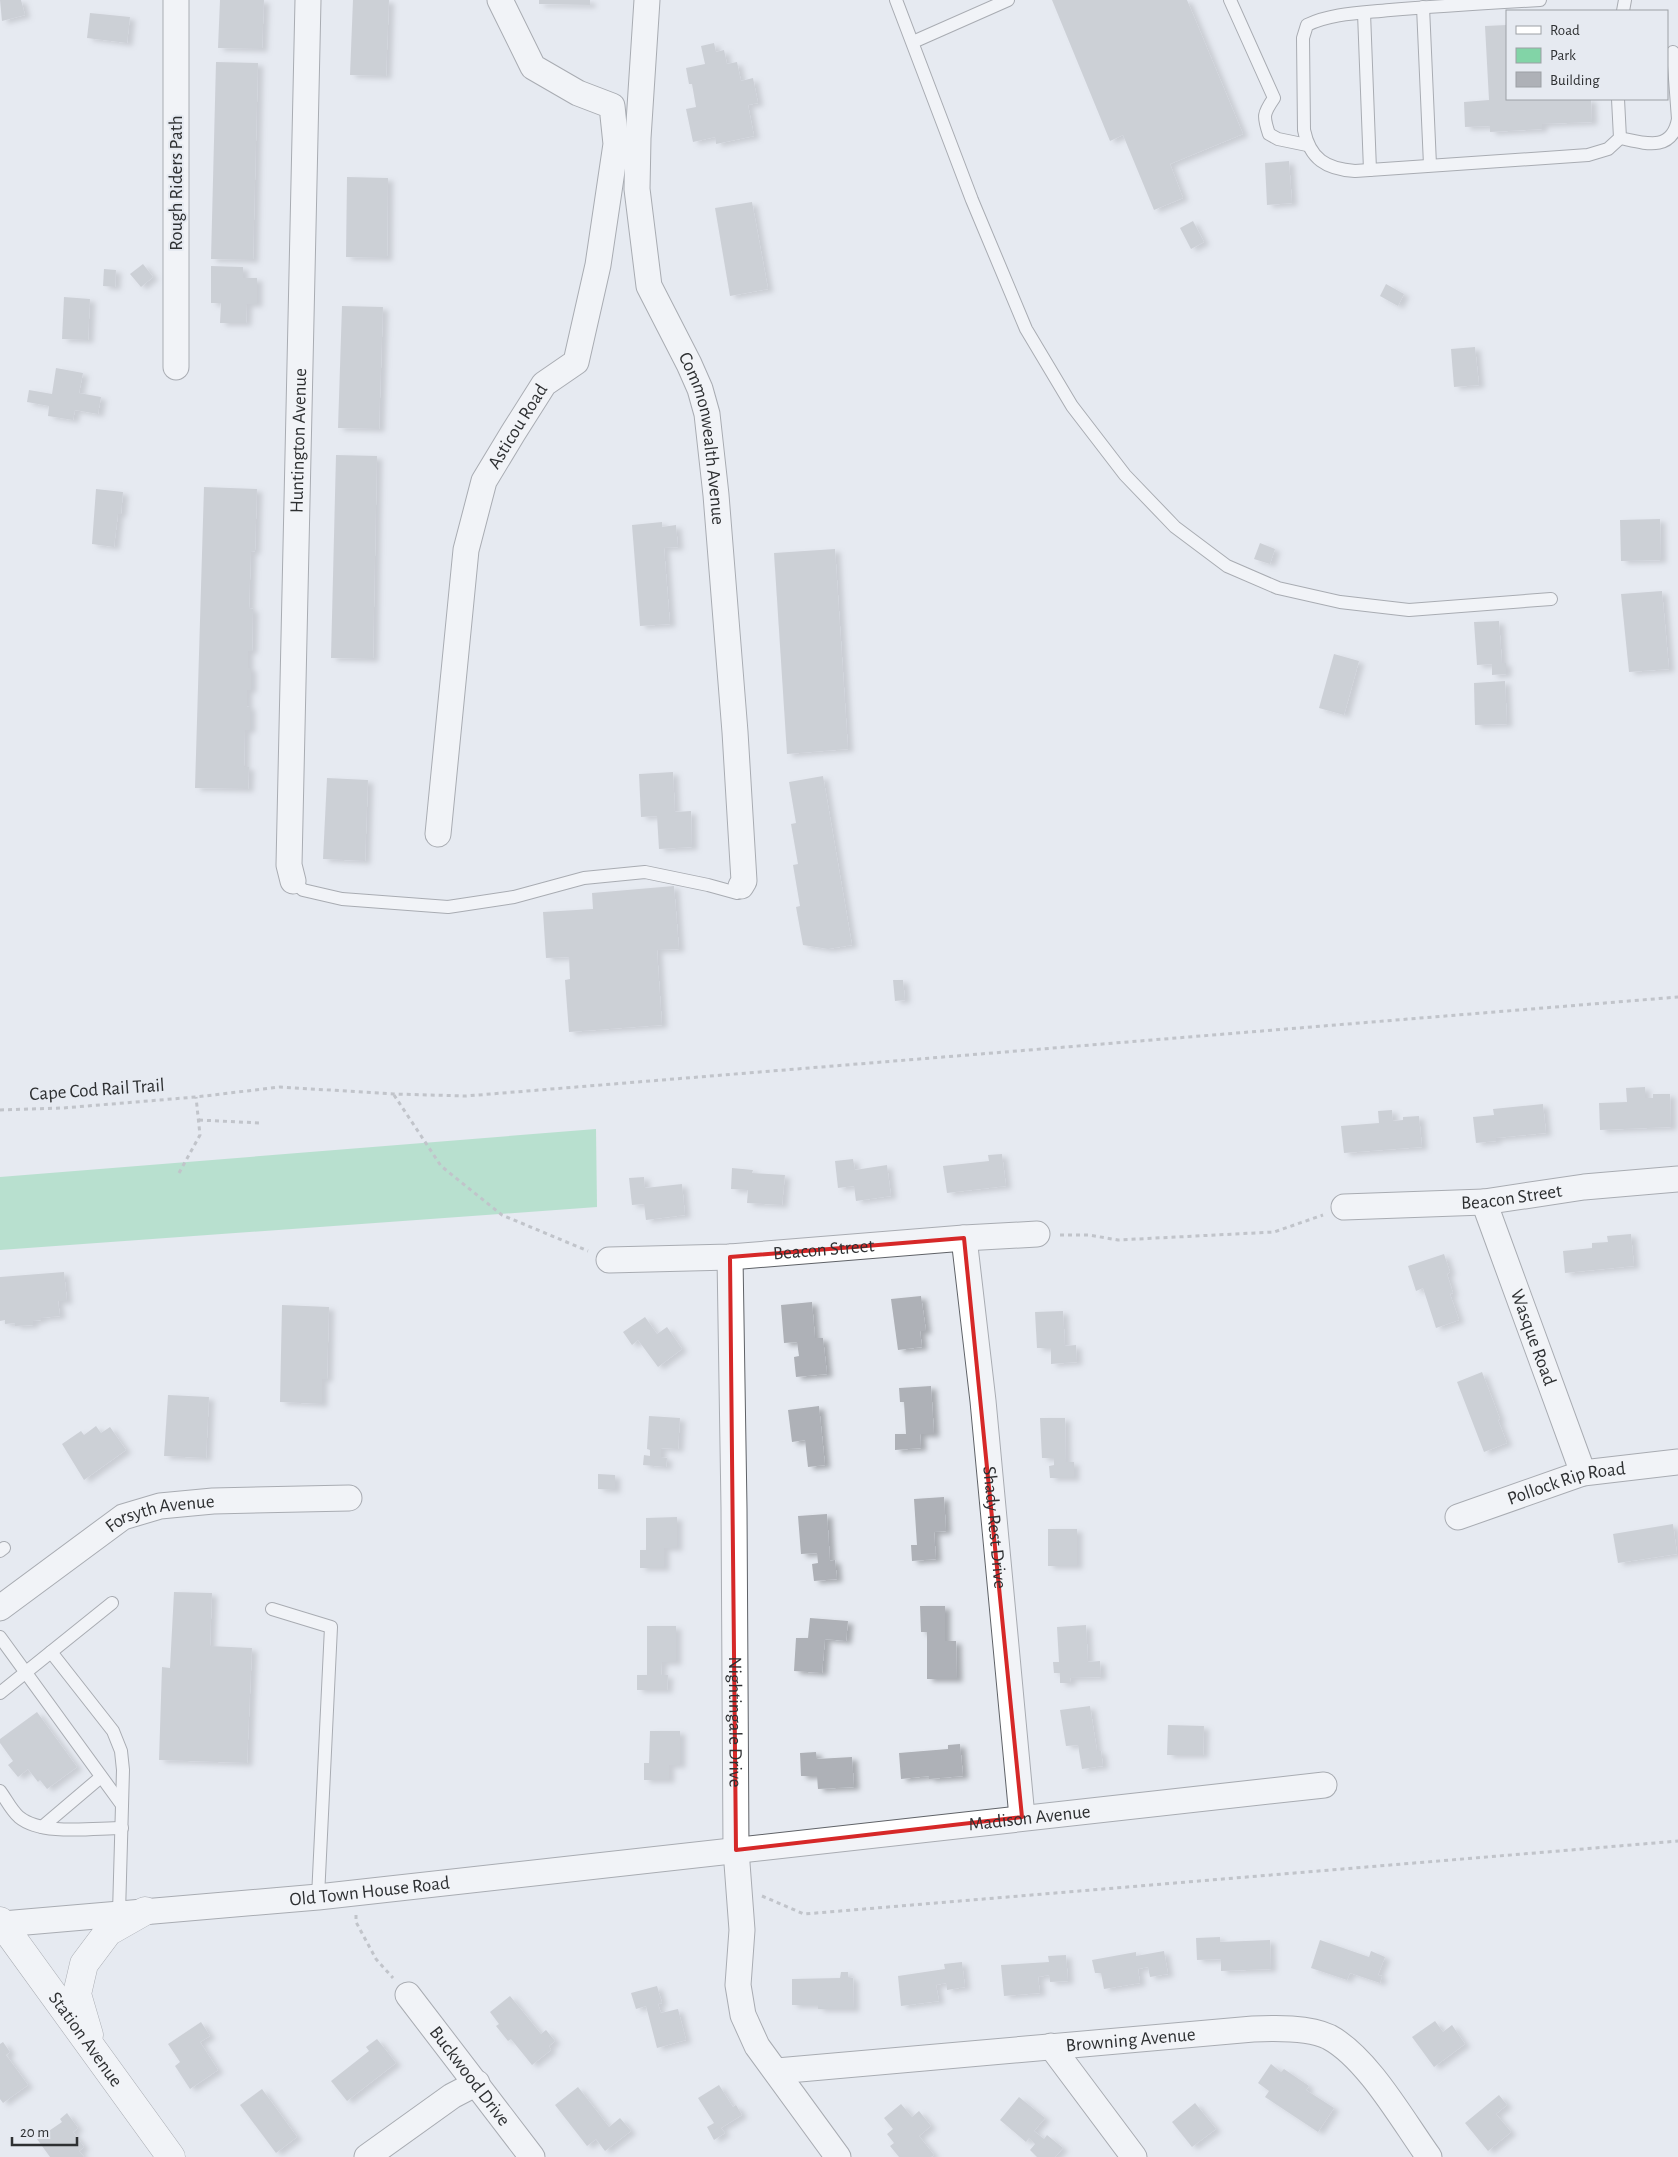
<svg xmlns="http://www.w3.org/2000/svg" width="1678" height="2157" font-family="'Alegreya Sans',sans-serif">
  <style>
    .green { fill: #82d4a7 }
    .building { fill: #aeb1b7; filter: url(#shadow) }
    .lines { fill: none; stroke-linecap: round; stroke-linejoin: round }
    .lane-casing { stroke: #5f6267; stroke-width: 14 }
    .street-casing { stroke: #5f6267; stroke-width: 27 }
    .secondary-casing { stroke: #5f6267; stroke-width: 29 }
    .path { stroke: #94979c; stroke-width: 3; stroke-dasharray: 4 4; stroke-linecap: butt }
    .lane { stroke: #fff; stroke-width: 12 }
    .street { stroke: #fff; stroke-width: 25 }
    .secondary { stroke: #fff; stroke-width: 28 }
    .marked { fill: none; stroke: #d62828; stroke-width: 4; stroke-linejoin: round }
    .labels { text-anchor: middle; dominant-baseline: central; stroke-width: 4; stroke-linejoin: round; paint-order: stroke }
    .street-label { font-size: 19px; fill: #2e3032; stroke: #e6eaf1 }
  </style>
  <defs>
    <filter id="shadow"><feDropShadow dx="5.5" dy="3" stdDeviation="2.5" flood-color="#0004"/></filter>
  </defs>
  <rect width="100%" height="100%" fill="#e6eaf1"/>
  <polygon class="green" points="596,1129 597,1207 0,1250 0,1177"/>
  <g class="building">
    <polygon points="0,0 21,0 25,15 2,21"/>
    <polygon points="220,0 264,0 262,49 218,48"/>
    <polygon points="353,0 389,0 386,76 350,75"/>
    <polygon points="539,0 590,0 590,5 539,4"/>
    <polygon points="1052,0 1187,0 1243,134 1170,164 1183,198 1154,210 1123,135 1110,141"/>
    <polygon points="90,13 130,17 127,43 87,38"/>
    <polygon points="1507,25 1507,99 1591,99 1592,122 1542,124 1542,129 1490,132 1490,126 1465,127 1464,102 1489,100 1485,26"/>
    <polygon points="714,43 716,52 724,50 727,64 737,62 741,81 753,78 758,103 748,105 754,136 716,144 715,137 693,142 686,109 696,107 692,84 689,84 686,68 705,64 701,46"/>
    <polygon points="216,62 258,63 253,260 211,259"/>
    <polygon points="1289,161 1292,203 1267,205 1265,163"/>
    <polygon points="347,177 388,178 387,258 346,257"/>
    <polygon points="752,202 768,289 730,296 715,208"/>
    <polygon points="1193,221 1204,242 1191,249 1180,228"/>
    <polygon points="143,264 153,277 141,287 130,274"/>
    <polygon points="211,266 243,267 243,278 257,278 257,304 247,304 246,323 220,323 221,303 211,303"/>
    <polygon points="104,269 116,270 115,287 103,286"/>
    <polygon points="1386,284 1404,294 1398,306 1380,296"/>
    <polygon points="64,297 90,299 88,340 62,339"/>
    <polygon points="342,306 383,307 379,429 338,428"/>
    <polygon points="1475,347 1479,385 1454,387 1451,349"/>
    <polygon points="56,368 83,373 79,393 101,397 98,414 75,410 73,420 48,416 49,406 27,402 29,390 52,394"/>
    <polygon points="336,455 377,456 373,659 331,658"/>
    <polygon points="204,487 257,489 255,551 251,552 249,608 253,609 252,651 248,651 248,668 251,668 251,690 247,690 247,707 250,706 250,730 245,730 244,767 249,767 248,789 195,788"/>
    <polygon points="96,489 123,492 121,514 118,514 114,547 92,544"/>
    <polygon points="1660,519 1661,560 1621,561 1620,520"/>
    <polygon points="662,522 662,527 676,525 678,547 664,548 670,624 640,626 632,525"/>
    <polygon points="1260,543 1275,549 1270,564 1254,559"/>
    <polygon points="835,549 848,749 787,754 774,553"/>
    <polygon points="1662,591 1669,669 1629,672 1621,594"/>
    <polygon points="1499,621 1502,663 1506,663 1506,674 1492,675 1492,664 1477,665 1474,622"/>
    <polygon points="1334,654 1359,661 1344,715 1319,708"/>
    <polygon points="1505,681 1507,724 1475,725 1474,683"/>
    <polygon points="673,772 675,812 691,811 692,847 659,849 657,816 641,817 639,774"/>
    <polygon points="823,776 852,945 828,949 803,945 796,907 800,906 793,865 798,864 791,824 796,823 789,782"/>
    <polygon points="327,778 368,780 365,861 323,859"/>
    <polygon points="674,886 679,949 657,950 662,1025 569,1032 565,980 570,979 569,957 546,958 543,912 593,909 592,893"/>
    <polygon points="893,980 903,980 905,1000 895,1001"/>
    <polygon points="1645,1087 1645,1098 1653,1098 1653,1094 1670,1094 1671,1127 1600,1130 1599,1103 1627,1102 1626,1088"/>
    <polygon points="1543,1104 1546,1133 1496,1138 1496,1141 1476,1143 1473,1117 1494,1115 1493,1109"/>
    <polygon points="1392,1110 1393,1121 1403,1120 1403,1117 1419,1116 1422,1147 1344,1153 1341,1126 1379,1123 1378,1111"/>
    <polygon points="1002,1154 1006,1186 947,1193 943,1166 989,1161 988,1155"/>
    <polygon points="853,1159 855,1170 887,1165 891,1196 856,1201 854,1186 838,1188 835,1161"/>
    <polygon points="732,1168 753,1170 752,1173 785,1175 782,1205 747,1203 748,1190 731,1189"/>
    <polygon points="644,1177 645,1188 682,1184 685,1215 646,1220 644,1204 632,1205 629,1178"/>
    <polygon points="1631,1234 1634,1266 1565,1273 1563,1251 1592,1248 1592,1243 1608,1242 1607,1236"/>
    <polygon points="1444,1254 1450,1272 1447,1274 1453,1293 1450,1294 1459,1320 1436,1328 1423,1288 1416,1291 1408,1266"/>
    <polygon points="64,1272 67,1301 58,1301 60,1316 41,1318 41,1320 33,1321 33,1325 15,1326 15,1323 5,1324 5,1320 0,1321 0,1277"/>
    <polygon points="921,1296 926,1331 920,1331 922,1347 898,1350 891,1299"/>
    <polygon points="812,1302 815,1338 823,1338 827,1374 796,1377 794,1357 799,1356 797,1342 784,1343 781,1305"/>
    <polygon points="282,1305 329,1307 327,1379 322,1379 322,1404 280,1402"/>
    <polygon points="1063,1311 1065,1346 1076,1345 1077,1362 1051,1364 1051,1348 1037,1348 1035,1312"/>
    <polygon points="645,1317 657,1334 667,1327 682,1349 658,1367 638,1340 632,1345 623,1332"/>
    <polygon points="1482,1372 1500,1419 1498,1420 1507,1443 1484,1452 1457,1382"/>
    <polygon points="931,1386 934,1434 920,1434 921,1448 895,1450 895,1434 906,1434 904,1402 900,1402 899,1388"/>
    <polygon points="168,1395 209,1397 206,1458 164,1456"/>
    <polygon points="819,1406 825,1465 808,1467 805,1440 792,1442 788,1410"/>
    <polygon points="649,1416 680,1418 678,1449 661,1448 661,1457 667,1458 666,1467 643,1465 644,1455 650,1456 650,1450 647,1449"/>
    <polygon points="1040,1418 1065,1418 1066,1462 1074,1462 1074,1478 1050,1478 1049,1466 1054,1465 1054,1458 1042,1458"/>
    <polygon points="96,1426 101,1433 110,1427 126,1450 84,1480 62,1444 81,1431 84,1435"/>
    <polygon points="598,1474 615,1475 615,1490 598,1489"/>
    <polygon points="944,1497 946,1531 934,1532 936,1559 912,1561 911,1545 917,1545 914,1499"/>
    <polygon points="827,1514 830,1561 835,1560 837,1579 814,1581 812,1564 818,1563 817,1553 801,1554 798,1516"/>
    <polygon points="677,1517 677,1548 664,1548 664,1568 640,1568 640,1550 646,1550 646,1518"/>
    <polygon points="1673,1524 1677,1554 1618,1563 1613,1534"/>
    <rect x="1048" y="1529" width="29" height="37"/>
    <polygon points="174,1592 212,1593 210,1646 252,1648 247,1763 159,1760 162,1667 170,1668"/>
    <polygon points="920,1606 945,1606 945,1641 956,1641 957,1679 927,1679 927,1632 921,1632"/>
    <polygon points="810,1618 848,1621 846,1641 825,1639 822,1673 794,1671 796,1638 808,1638"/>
    <polygon points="1086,1625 1088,1662 1100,1661 1101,1677 1070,1678 1071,1683 1060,1683 1060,1673 1054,1673 1053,1662 1059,1662 1057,1627"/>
    <polygon points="647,1626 676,1626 676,1662 662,1662 661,1675 668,1675 667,1690 637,1690 637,1675 647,1675"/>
    <polygon points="1090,1706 1097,1751 1101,1751 1103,1766 1082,1769 1078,1745 1066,1746 1060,1710"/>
    <polygon points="37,1712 77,1767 47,1789 40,1780 38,1782 28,1769 18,1777 8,1765 13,1761 0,1743 0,1739"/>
    <polygon points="1168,1725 1204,1726 1203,1755 1167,1755"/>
    <polygon points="650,1731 680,1731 680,1765 669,1765 669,1780 644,1780 644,1763 649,1763"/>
    <polygon points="960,1744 963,1776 929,1779 929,1776 901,1779 899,1753 948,1749 948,1745"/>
    <polygon points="816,1752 817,1759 852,1757 854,1787 818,1789 817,1776 801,1776 800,1753"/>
    <polygon points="1220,1937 1220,1942 1270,1940 1271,1969 1221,1971 1221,1959 1197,1960 1196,1938"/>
    <polygon points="1320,1940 1369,1957 1371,1951 1385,1957 1378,1975 1382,1976 1380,1983 1350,1973 1347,1980 1311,1968"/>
    <polygon points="1164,1951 1168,1974 1150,1977 1148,1967 1138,1969 1140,1983 1104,1989 1101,1973 1095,1973 1092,1960 1136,1952 1136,1956"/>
    <polygon points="1066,1955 1068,1981 1050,1982 1049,1975 1038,1977 1040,1993 1004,1996 1001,1965 1049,1962 1048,1956"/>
    <polygon points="962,1962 965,1987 947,1990 946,1983 936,1985 939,2001 901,2006 898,1976 945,1969 944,1964"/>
    <polygon points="841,1972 848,1972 848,1977 853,1978 854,2009 818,2009 818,2005 792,2005 792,1979 840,1978"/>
    <polygon points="657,1986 662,2003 658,2004 661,2013 678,2009 686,2040 657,2048 646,2006 636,2009 631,1993"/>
    <polygon points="510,1996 541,2034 546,2030 555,2041 549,2046 551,2050 532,2065 511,2039 508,2041 496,2026 499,2024 490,2012"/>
    <polygon points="1435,2021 1443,2032 1452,2025 1465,2044 1434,2067 1412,2037"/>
    <polygon points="201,2022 210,2036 200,2042 218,2070 190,2089 175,2066 180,2062 168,2044"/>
    <polygon points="377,2039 396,2063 347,2101 331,2081 369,2051 366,2047"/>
    <polygon points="3,2042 10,2052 6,2055 28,2085 3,2103 0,2099 0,2044"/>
    <polygon points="1271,2064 1281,2072 1284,2069 1309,2086 1306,2090 1334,2108 1318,2132 1265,2097 1269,2091 1258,2083"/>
    <polygon points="719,2085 733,2107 736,2105 742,2115 721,2128 725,2133 714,2140 707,2127 714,2123 698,2098"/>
    <polygon points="578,2087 609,2127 620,2118 631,2131 605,2151 596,2139 587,2146 555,2105"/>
    <polygon points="262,2089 297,2137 276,2153 240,2105"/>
    <polygon points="1499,2095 1507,2105 1496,2114 1511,2132 1488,2151 1465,2123"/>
    <polygon points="1019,2097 1045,2118 1034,2131 1044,2139 1047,2135 1063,2148 1055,2157 1037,2157 1030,2150 1035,2144 1029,2138 1026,2142 1000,2120"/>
    <polygon points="1195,2103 1216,2129 1192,2147 1172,2122"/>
    <polygon points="901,2104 912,2117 919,2111 931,2126 919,2136 934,2155 931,2157 899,2157 890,2146 894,2143 887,2134 893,2129 884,2118"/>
    <polygon points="67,2113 78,2128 73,2132 84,2147 79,2151 84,2157 50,2157 37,2139 62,2122 60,2119"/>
  </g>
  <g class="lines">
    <g class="lane-casing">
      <g id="lane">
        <polyline points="896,0 972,200 1026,329 1072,406 1125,475 1175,527 1227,566 1278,588 1340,602 1409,610 1551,599"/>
        <path d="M1230 0 1274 98C1263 114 1263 116 1269 134L1278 139 1307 145"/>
        <path d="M1540 0C1490 3 1440 6 1390 10 1362 13 1332 13 1307 25L1303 38 1304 130C1310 159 1326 169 1355 171L1588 155 1608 149 1620 138 1618 99"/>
        <polyline points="1423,7 1430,165"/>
        <polyline points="1623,11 1625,0"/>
        <polyline points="1364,13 1370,170"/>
        <polyline points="913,42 1008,0"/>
        <path d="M1620 138C1644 143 1672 153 1678 119L1673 52"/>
        <polyline points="293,881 303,890 342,899 448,907 514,897 584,878 645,872 708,885 737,893 741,887"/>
        <polyline points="0,1551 4,1548"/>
        <polyline points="272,1609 331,1627 318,1897"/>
        <polyline points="0,1637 122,1805"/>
        <polyline points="51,1652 113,1731 121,1751 123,1770 119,1913"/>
        <polyline points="0,1693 112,1603"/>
        <path d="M0 1791C6 1799 11 1810 19 1817 42 1836 93 1828 122 1828"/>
        <polyline points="42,1827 101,1777"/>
      </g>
    </g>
    <g class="street-casing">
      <g id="street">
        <path id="s1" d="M647 0 638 138 637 189 649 286 689 364 700 389 707 414 716 495 735 732 744 881 741 886"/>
        <polyline points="176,367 176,0"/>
        <path id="s2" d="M438 834 466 550 484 481 513 433 544 384 576 362 598 265 616 144 612 106 578 93 533 67 500 0"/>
        <path id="s3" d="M293 881 289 865C293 577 304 289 308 0"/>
        <path id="s4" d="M1484 1202 1583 1473"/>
        <path id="s5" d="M1344 1207 1484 1202 1584 1187 1678 1179"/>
        <path id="s6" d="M964 1238 983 1401 1022 1817"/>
        <path id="s7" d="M730 1257 734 1508 736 1850 742 1930 738 1985 743 2015 757 2046 838 2157"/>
        <path id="s8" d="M609 1260 730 1257 964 1238 1037 1234"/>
        <path id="s9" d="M1458 1517 1583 1473 1678 1462"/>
        <path id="s10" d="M0 1608 123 1517 160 1506 213 1501 349 1498"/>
        <path id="s11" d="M3 1924 318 1897 1324 1785"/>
        <path id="s12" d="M408 1995 532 2157"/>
        <polyline points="1051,2046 1134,2157"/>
        <path id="s13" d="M777 2071 1253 2029C1275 2028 1309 2027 1329 2037 1368 2058 1403 2121 1429 2157"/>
        <polyline points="367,2157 452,2096 477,2083"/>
      </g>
    </g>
    <g class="secondary-casing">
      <g id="secondary">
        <path id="s14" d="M0 1921 171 2157"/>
        <polyline points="89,2035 77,1994 84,1964 108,1932 145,1911"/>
      </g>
    </g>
    <g class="path">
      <polyline points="394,1095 441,1166 502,1215 588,1251"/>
      <polyline points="0,1110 63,1108 196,1097 280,1087 394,1094 466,1096 1678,997"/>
      <polyline points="199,1120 260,1123"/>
      <polyline points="179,1173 200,1135 196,1097"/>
      <polyline points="1060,1235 1089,1235 1118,1240 1274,1232 1323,1215"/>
      <polyline points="762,1896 804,1914 1678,1841"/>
      <polyline points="356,1915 356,1922 376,1959 393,1978"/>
    </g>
    <use href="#lane" class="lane"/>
    <use href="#street" class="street"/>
    <use href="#secondary" class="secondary"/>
  </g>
  <path d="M0 0H1678V2157H0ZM964 1238 1022 1817 736 1850 730 1257Z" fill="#e6eaf1" fill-opacity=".55" fill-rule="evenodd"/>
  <path class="marked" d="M964 1238 1022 1817 736 1850 730 1257Z"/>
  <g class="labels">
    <g class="street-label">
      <text transform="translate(176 183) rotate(-90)">Rough Riders Path</text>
      <text stroke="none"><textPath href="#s2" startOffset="421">Asticou Road</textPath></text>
      <text stroke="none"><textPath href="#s1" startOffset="451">Commonwealth Avenue</textPath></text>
      <text stroke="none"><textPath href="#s3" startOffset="441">Huntington Avenue</textPath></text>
      <text transform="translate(97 1090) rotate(-4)">Cape Cod Rail Trail</text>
      <text stroke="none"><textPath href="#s5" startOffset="168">Beacon Street</textPath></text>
      <text stroke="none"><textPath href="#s8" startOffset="215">Beacon Street</textPath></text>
      <text stroke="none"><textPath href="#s4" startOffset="144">Wasque Road</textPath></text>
      <text stroke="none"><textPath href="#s9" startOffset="114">Pollock Rip Road</textPath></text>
      <text stroke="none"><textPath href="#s10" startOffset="190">Forsyth Avenue</textPath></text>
      <text stroke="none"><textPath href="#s6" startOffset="291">Shady Rest Drive</textPath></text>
      <text stroke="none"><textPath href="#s7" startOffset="465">Nightingale Drive</textPath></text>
      <text stroke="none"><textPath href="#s11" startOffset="1032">Madison Avenue</textPath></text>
      <text stroke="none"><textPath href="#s11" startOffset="368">Old Town House Road</textPath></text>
      <text stroke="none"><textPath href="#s14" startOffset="146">Station Avenue</textPath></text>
      <text stroke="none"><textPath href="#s13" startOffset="355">Browning Avenue</textPath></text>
      <text stroke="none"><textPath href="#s12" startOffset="102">Buckwood Drive</textPath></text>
    </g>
  </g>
  <rect x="1506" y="10" width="162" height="90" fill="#e6eaf1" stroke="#9ca0a5"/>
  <rect x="1516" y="26" width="25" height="8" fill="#ffffff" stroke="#9ca0a5"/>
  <text x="1550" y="35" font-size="15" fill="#2e3032">Road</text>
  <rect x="1516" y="48" width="25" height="15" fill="#82d4a7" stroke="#9ca0a5"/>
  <text x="1550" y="60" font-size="15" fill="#2e3032">Park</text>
  <rect x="1516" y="72" width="25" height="15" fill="#aeb1b7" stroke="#9ca0a5"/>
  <text x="1550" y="85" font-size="15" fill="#2e3032">Building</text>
  <path d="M12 2137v8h65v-8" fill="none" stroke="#2e3032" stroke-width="2.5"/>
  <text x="20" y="2137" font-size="15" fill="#2e3032" stroke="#e6eaf1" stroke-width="4" paint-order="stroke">20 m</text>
</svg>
